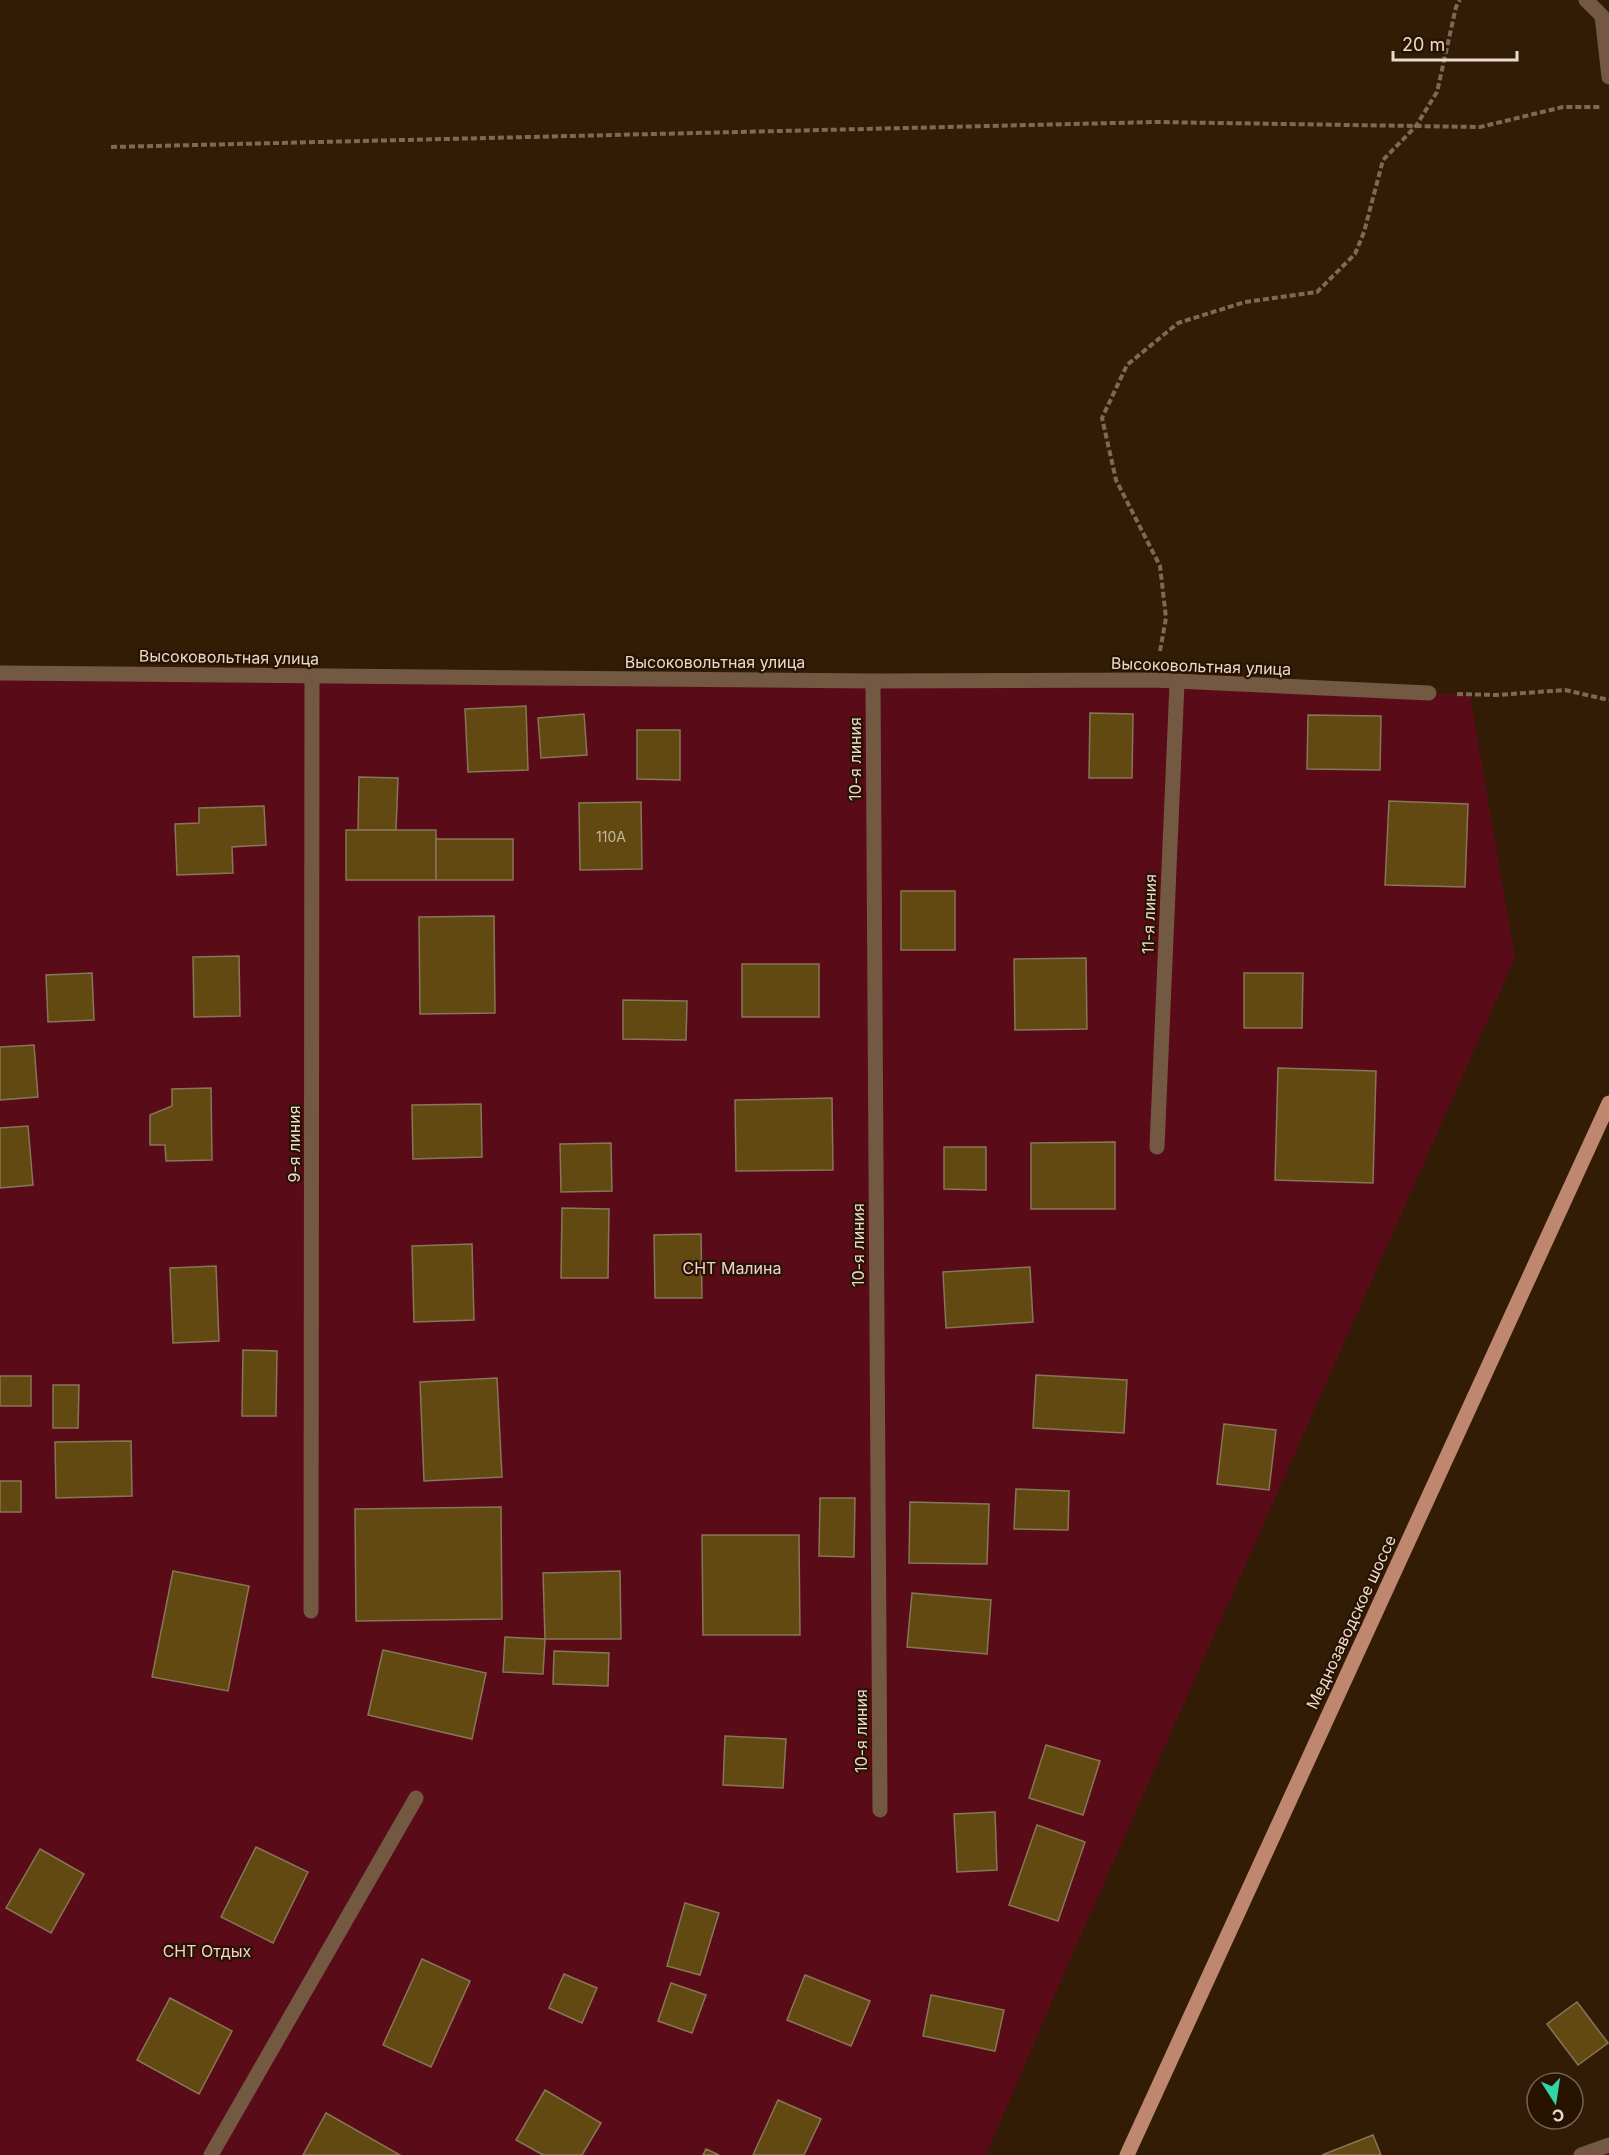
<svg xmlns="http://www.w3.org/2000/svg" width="1609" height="2155" font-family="Inter,sans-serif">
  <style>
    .green { fill: #590c18 }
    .building { fill: #624911; stroke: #877657; stroke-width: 1.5 }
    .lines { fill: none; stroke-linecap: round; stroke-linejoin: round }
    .path { stroke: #7c6957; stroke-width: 4; stroke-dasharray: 6 3; stroke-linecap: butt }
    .minor { stroke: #735942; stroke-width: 15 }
    .major { stroke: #bf876d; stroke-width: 15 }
    .labels { text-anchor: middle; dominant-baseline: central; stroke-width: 4.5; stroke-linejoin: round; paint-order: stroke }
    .number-label { font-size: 14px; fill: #c7b69e }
    .street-label { font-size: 16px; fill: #e9dacd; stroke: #281200 }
    .park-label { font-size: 16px; fill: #efd2d1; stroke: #281200 }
  </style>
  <rect width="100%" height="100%" fill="#321c06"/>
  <polygon class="green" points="0,673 1222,684 1470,695 1515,958 1069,1962 986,2155 0,2155"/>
  <g class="building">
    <polygon points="526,706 528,770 468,772 465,709"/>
    <polygon points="1090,713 1133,714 1132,778 1089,778"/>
    <polygon points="584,714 587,755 541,758 538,718"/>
    <polygon points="1308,715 1381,716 1380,770 1307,769"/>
    <polygon points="637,730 680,730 680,780 637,779"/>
    <polygon points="359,777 398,778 396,830 358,830"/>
    <polygon points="1389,801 1468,804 1465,887 1385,885"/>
    <polygon points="641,802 642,869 580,870 579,803"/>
    <polygon points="264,806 266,845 232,847 233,873 177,875 175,824 199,823 199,808"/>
    <rect x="346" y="830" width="90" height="50"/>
    <rect x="436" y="839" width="77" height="41"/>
    <rect x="901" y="891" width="54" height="59"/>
    <polygon points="494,916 495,1013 420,1014 419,917"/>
    <polygon points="239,956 240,1016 194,1017 193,957"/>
    <polygon points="1086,958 1087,1029 1015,1030 1014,959"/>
    <rect x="742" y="964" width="77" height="53"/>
    <polygon points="92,973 94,1020 48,1022 46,975"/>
    <polygon points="1244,973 1303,973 1302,1028 1244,1028"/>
    <polygon points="623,1000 687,1001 686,1040 623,1039"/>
    <polygon points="34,1045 38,1097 0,1100 0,1047"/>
    <polygon points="1278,1068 1376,1071 1373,1183 1275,1180"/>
    <polygon points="211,1088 212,1160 166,1161 165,1145 150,1145 150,1115 172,1106 172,1089"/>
    <polygon points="832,1098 833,1170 736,1171 735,1100"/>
    <polygon points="481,1104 482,1157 413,1159 412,1105"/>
    <polygon points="28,1126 33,1185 0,1188 0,1128"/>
    <polygon points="1115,1142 1115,1209 1031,1209 1031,1143"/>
    <polygon points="611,1143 612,1191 561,1192 560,1144"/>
    <polygon points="944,1147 986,1147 986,1190 944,1189"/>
    <polygon points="562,1208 609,1209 608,1278 561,1278"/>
    <polygon points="701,1234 702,1298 655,1298 654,1235"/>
    <polygon points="472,1244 474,1320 414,1322 412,1246"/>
    <polygon points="216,1266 219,1341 173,1343 170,1268"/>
    <polygon points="1030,1267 1033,1322 946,1328 943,1272"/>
    <polygon points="243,1350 277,1351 276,1416 242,1416"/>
    <polygon points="1036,1375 1127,1380 1124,1433 1033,1428"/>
    <rect x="0" y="1376" width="31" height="30"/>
    <polygon points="497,1378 502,1477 424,1481 420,1382"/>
    <polygon points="53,1385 79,1385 78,1428 53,1428"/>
    <polygon points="1224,1424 1276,1430 1269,1490 1217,1484"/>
    <polygon points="131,1441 132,1496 56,1498 55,1442"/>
    <rect x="0" y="1481" width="21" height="31"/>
    <polygon points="1016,1489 1069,1491 1068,1530 1014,1529"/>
    <polygon points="820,1498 855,1498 854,1557 819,1556"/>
    <polygon points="910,1502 989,1504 987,1564 909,1563"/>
    <polygon points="501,1507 502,1619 356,1621 355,1509"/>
    <polygon points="702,1535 799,1535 800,1635 703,1635"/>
    <polygon points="173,1571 249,1586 228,1691 152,1677"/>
    <polygon points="620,1571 621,1639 545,1639 543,1573"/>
    <polygon points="912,1593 991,1600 987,1654 907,1647"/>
    <polygon points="505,1637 545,1639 543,1674 503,1672"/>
    <polygon points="383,1650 486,1673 472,1739 368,1715"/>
    <polygon points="554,1651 609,1653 608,1686 553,1684"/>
    <polygon points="725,1736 786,1739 783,1788 723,1785"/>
    <polygon points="1046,1745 1100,1761 1083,1815 1029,1798"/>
    <polygon points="995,1812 997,1870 957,1872 954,1814"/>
    <polygon points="1037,1825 1085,1842 1058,1921 1009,1905"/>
    <polygon points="256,1847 308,1872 273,1943 221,1917"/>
    <polygon points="40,1849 84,1874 51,1933 6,1908"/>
    <polygon points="685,1903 719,1913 700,1975 667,1966"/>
    <polygon points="422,1959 470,1981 431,2067 383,2045"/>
    <polygon points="564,1974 597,1988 582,2023 549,2008"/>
    <polygon points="805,1975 870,2001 851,2046 787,2020"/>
    <polygon points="671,1983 706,1995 692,2033 658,2021"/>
    <polygon points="931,1995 1004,2010 995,2051 923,2036"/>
    <polygon points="170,1998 232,2031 199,2094 137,2060"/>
    <polygon points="1577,2002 1608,2043 1578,2065 1547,2024"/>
    <polygon points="545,2090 601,2123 582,2155 543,2155 516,2140"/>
    <polygon points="778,2100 821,2119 804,2155 753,2155"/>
    <polygon points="326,2113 400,2155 303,2155"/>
    <polygon points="1373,2135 1381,2155 1322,2155"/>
    <polygon points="706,2149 719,2155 703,2155"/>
  </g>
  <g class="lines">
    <g class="path">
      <polyline points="111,147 1156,122 1480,127 1563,107 1602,107"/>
      <polyline points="1160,651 1166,618 1160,566 1116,480 1102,418 1127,365 1178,323 1245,302 1317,292 1355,254 1364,232 1383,160 1416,126 1437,92 1456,7 1460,0"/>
      <polyline points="1457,694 1497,695 1565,690 1609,700"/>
    </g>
    <g class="minor">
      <polyline points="1586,0 1602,16 1609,77"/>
      <polyline points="0,673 873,681 1154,680 1429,693"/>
      <polyline points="873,681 880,1810"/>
      <polyline points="1157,1147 1177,683"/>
      <polyline points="311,1611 312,677"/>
      <polyline points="211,2155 416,1798"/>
      <polyline points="1581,2155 1609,2145"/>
    </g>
    <polyline class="major" points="1127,2155 1609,1103"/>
  </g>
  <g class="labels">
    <g class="number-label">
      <text x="611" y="836">110А</text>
    </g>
    <g class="street-label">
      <text transform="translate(229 657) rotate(1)">Высоковольтная улица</text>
      <text x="715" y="662">Высоковольтная улица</text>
      <text transform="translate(1201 666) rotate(2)">Высоковольтная улица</text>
      <text transform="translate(855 759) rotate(-90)">10-я линия</text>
      <text transform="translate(1149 914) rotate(-88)">11-я линия</text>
      <text transform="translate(294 1144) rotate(-90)">9-я линия</text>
      <text transform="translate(858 1245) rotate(-90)">10-я линия</text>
      <text transform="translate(1351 1622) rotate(-65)">Меднозаводское шоссе</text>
      <text transform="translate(861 1731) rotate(-90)">10-я линия</text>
    </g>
    <g class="park-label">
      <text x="732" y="1268">СНТ Малина</text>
      <text x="207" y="1951">СНТ Отдых</text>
    </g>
  </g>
  <g transform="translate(1555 2101) rotate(168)"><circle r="28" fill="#281200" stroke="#756252" stroke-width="1.5"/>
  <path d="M0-4.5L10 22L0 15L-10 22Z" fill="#33d4a8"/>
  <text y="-9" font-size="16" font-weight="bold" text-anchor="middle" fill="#e9dacd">С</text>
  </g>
  <path d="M1393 51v9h124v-9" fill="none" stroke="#e9dacd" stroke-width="3"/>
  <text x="1402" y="51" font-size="18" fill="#e9dacd" stroke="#281200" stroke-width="4.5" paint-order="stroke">20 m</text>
</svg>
